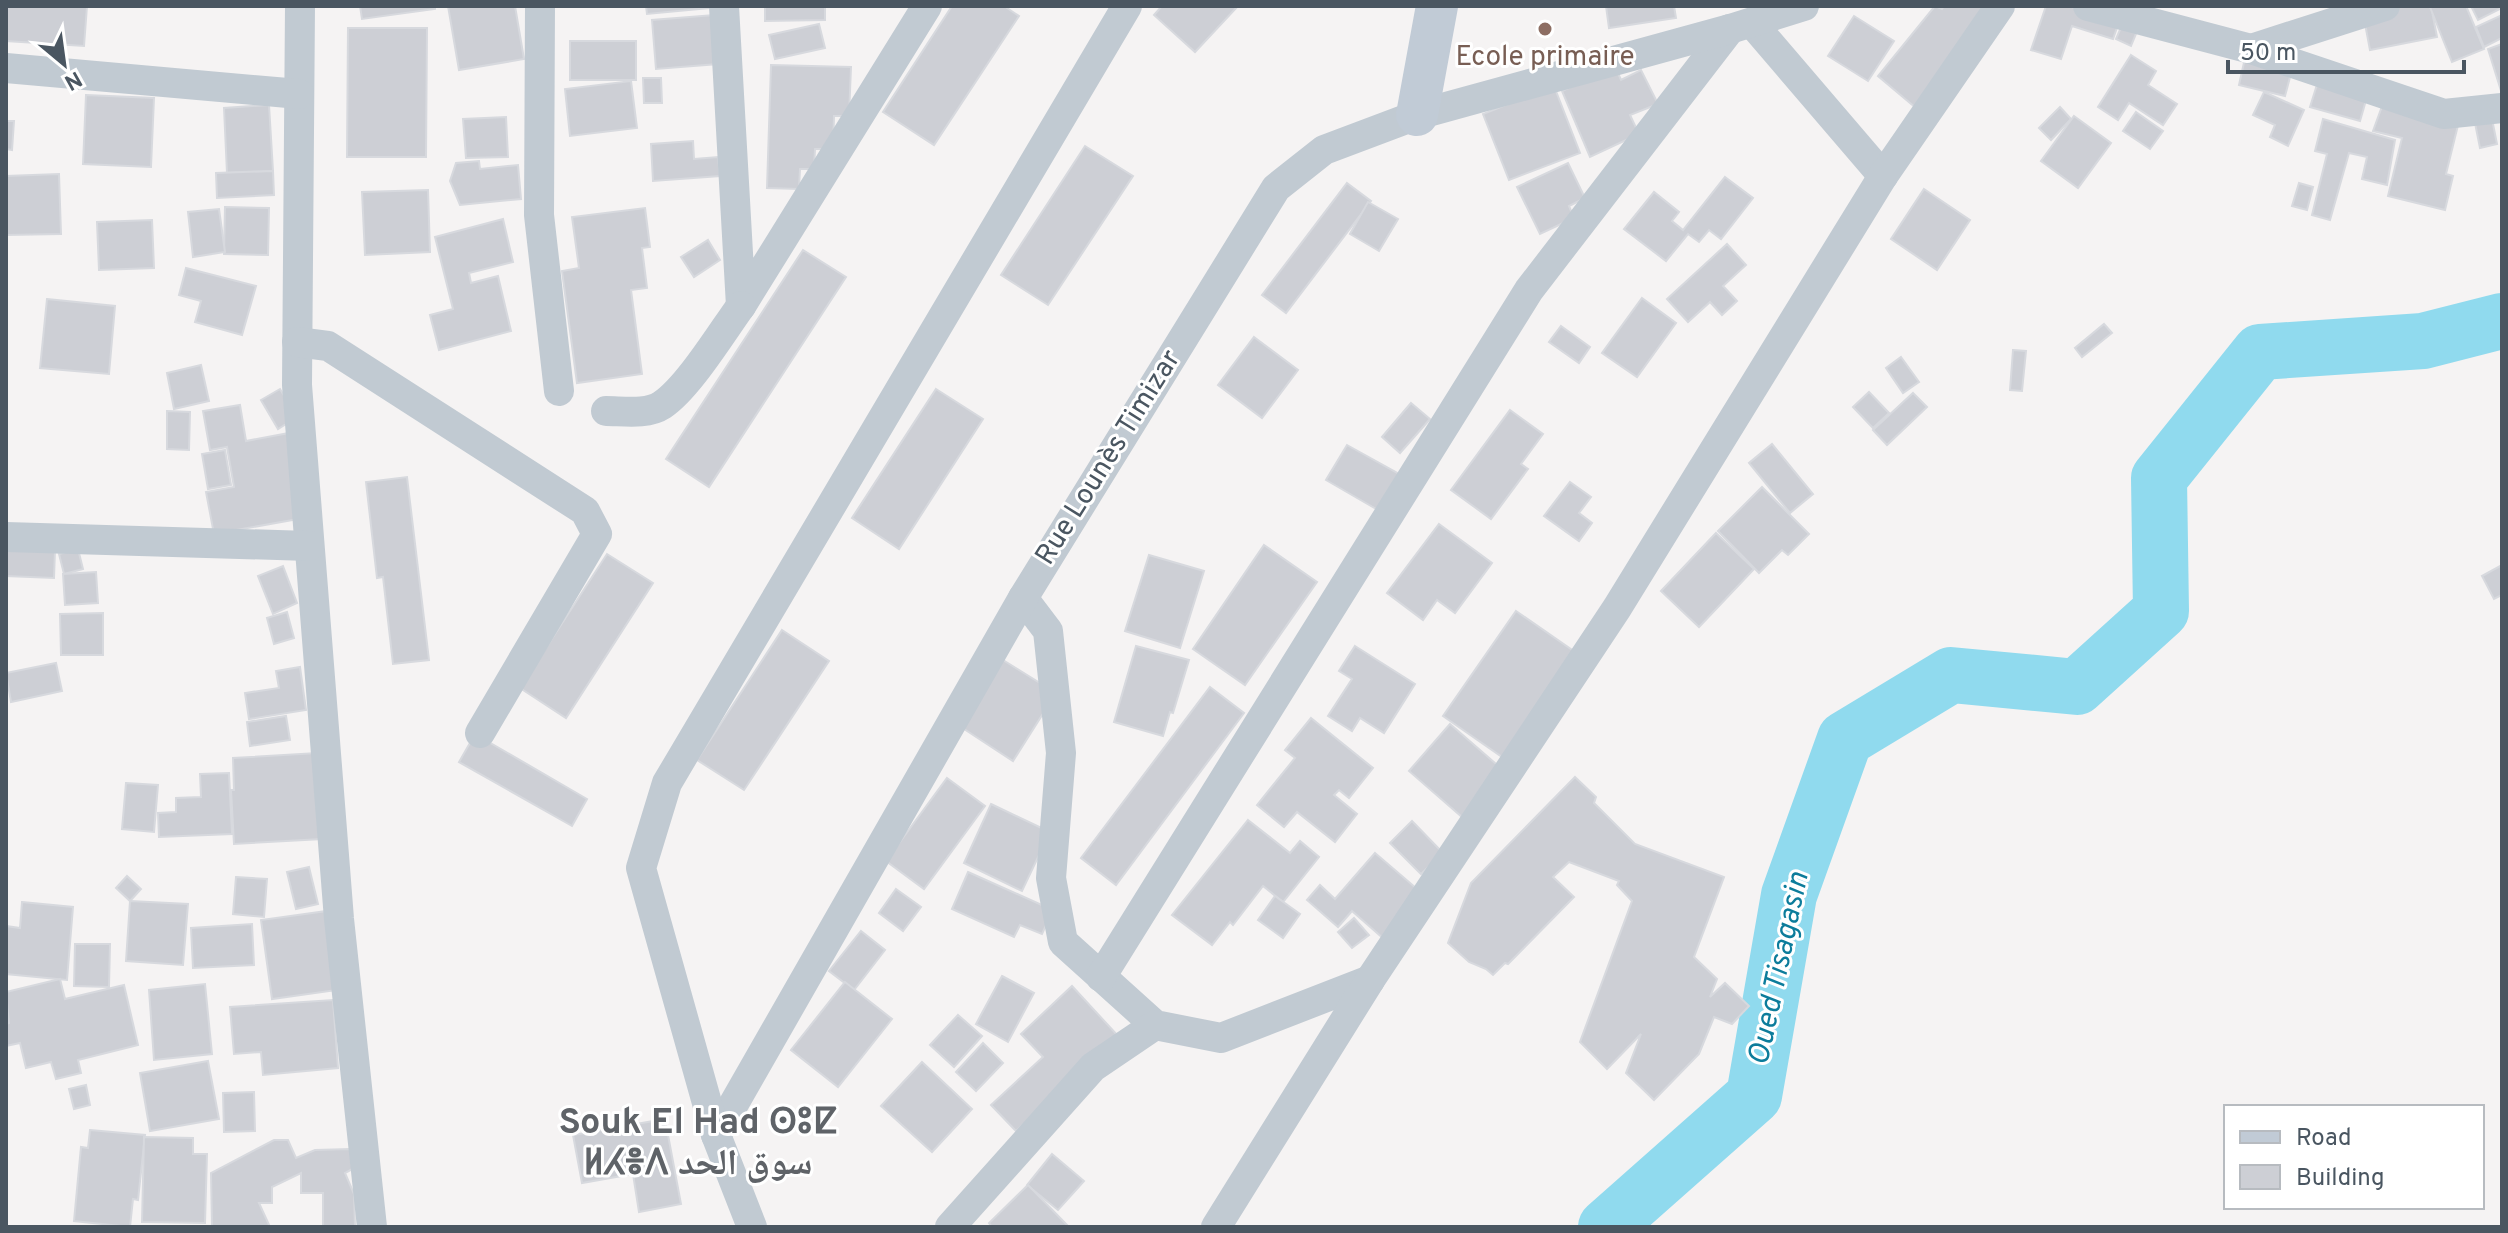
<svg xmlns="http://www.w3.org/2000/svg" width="2508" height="1233" font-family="Overpass,'Noto Naskh Arabic','Noto Sans Tifinagh',sans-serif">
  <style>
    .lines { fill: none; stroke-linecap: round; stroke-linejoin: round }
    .river { stroke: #90daee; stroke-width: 56 }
    .building { fill: #cdcfd5; stroke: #d7d9de; stroke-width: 2 }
    .street { stroke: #c1cad2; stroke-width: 30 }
    .secondary { stroke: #c1cbd6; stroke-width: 42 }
    .education-dot { fill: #8d6e63; stroke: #fff; stroke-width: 3 }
    .labels { text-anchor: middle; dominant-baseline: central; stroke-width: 6; stroke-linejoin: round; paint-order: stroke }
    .education-label { font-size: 28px; fill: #785e54; stroke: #fff }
    .street-label { font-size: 28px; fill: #4a5661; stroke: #fff }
    .water-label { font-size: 30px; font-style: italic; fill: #0c7c9b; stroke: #fff }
    .district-label { font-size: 36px; font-weight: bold; fill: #5f6368; stroke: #fff }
  </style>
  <rect width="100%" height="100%" fill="#f5f3f3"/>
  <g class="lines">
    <polyline class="river" points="1606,1227 1754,1096 1789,895 1845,739 1951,675 2077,687 2161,611 2159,478 2260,352 2423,341 2502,321"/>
  </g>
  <g class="building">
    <polygon points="6,6 87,6 84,46 6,41"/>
    <polygon points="360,6 435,6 435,9 362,19"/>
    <polygon points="448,6 515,6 524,59 459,70"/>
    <polygon points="646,6 709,6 709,8 647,14"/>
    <polygon points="765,6 825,6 825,20 765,21"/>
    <polygon points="952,6 1004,6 1019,16 934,145 883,112"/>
    <polygon points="1162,6 1238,6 1195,52 1154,15"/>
    <polygon points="1606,6 1674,6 1676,18 1609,28"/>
    <polygon points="1935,6 1942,9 1944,6 1985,6 1916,108 1878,76"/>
    <polygon points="2046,6 2069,6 2119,22 2113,39 2072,26 2061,59 2031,50"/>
    <polygon points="2399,6 2431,6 2437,37 2370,50 2363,13"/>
    <polygon points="2466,6 2484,49 2452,62 2430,7"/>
    <polygon points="2471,6 2502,6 2502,8 2478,20"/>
    <polygon points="714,15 718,64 656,69 652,20"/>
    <polygon points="2502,15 2502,38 2484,47 2476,27"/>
    <polygon points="1854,16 1894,41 1868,81 1828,56"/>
    <polygon points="2125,18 2140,24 2131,46 2116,39"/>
    <polygon points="819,24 825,48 775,59 769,35"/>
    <polygon points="348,28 427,28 426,157 347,157"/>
    <rect x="570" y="41" width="66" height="39"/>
    <polygon points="2502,44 2502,94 2488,49"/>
    <polygon points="2247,49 2294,62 2285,96 2239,85"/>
    <polygon points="2131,55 2156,71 2148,85 2177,104 2163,125 2129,103 2118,120 2098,107"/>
    <polygon points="771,65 851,67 849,116 834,116 833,149 815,149 814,169 800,169 799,189 767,188"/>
    <polygon points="1615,66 1621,80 1641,70 1658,104 1630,115 1639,134 1590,157 1562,91"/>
    <polygon points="2320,75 2369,90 2360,121 2310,107"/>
    <polygon points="643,78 661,78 662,103 644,103"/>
    <polygon points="631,81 637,128 570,136 565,89"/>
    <polygon points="1554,86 1580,153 1509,180 1483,114"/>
    <polygon points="2264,92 2304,110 2288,146 2270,137 2275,125 2253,115"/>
    <polygon points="86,95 154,98 151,167 83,164"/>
    <polygon points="2384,101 2460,117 2446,174 2453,176 2445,210 2388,196 2402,138 2373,131"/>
    <polygon points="269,105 273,171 227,173 224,108"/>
    <polygon points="2060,107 2071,119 2051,140 2039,128"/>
    <polygon points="2136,112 2163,131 2150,149 2123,131"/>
    <polygon points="2074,116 2111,143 2078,188 2041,161"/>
    <polygon points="506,117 508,157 466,158 463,119"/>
    <polygon points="2323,119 2395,140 2387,185 2362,179 2367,157 2349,153 2330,220 2312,215 2327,154 2315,151"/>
    <polygon points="2492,119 2497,144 2480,148 2475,123"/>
    <polygon points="6,121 14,121 12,150 6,149"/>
    <polygon points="693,141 694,159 718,157 720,176 653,181 651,144"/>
    <polygon points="1085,146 1133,176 1048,305 1001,275"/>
    <polygon points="479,161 480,169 518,165 521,199 460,205 450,181 456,163"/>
    <polygon points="1568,163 1585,198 1569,206 1574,218 1540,234 1517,187"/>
    <polygon points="273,171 274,195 217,198 216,173"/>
    <polygon points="59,174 61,234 6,235 6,176"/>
    <polygon points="1725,177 1753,198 1721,239 1709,230 1699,242 1688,234 1666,261 1624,229 1654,192 1679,212 1672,221 1683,230"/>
    <polygon points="1347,183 1371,201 1286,313 1262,295"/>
    <polygon points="2299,183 2313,187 2307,210 2292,206"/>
    <polygon points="1924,189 1970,220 1937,270 1891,239"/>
    <polygon points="428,190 430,252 365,255 362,192"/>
    <polygon points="1368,202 1398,219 1379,251 1350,234"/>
    <polygon points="225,207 269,208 268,255 224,254"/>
    <polygon points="645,208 650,247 642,248 647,288 631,290 642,374 577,383 562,271 579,268 572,217"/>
    <polygon points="219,209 225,252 193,257 188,212"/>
    <polygon points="503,219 513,262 469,273 471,283 498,276 511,331 439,350 430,315 453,309 435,237"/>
    <polygon points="152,220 154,268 99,270 97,222"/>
    <polygon points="708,240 720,260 694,277 681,257"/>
    <polygon points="1727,244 1746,265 1723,286 1737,301 1722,315 1710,302 1688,322 1667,299"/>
    <polygon points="803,250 846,277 709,487 666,459"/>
    <polygon points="186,268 256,286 242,335 195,322 201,301 179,295"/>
    <polygon points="1642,298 1676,323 1637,377 1602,353"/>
    <polygon points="47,299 115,306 109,374 40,368"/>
    <polygon points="2104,324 2112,333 2082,357 2075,348"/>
    <polygon points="1561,326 1590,347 1579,363 1549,342"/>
    <polygon points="1254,337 1298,370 1262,418 1218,385"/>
    <polygon points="2013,350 2026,351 2022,391 2010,390"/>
    <polygon points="1901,357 1919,382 1903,393 1886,368"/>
    <polygon points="201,365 209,401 174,409 167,373"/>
    <polygon points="280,389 297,417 278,429 261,400"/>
    <polygon points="936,389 983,419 899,549 852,518"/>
    <polygon points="1869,392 1889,413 1873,428 1853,407"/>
    <polygon points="1913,393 1927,407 1887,445 1873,430"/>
    <polygon points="1411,403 1430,419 1400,453 1382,437"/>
    <polygon points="240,405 246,441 289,433 304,518 214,534 206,492 234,487 227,447 210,450 203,411"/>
    <polygon points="1510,410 1543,434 1521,464 1528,469 1491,519 1451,490"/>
    <polygon points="167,411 190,412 189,450 167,449"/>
    <polygon points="1772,444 1813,494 1790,513 1749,463"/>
    <polygon points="1347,445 1399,474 1378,510 1326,480"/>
    <polygon points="225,450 231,485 208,489 202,454"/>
    <polygon points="407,477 429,660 393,664 383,577 377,578 366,482"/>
    <polygon points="1570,482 1591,497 1579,513 1592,523 1579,541 1544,516"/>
    <polygon points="1762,487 1809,534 1788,555 1782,550 1759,573 1718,531"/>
    <polygon points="1439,524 1492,563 1455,613 1437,600 1423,620 1387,593"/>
    <polygon points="1716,533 1754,569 1699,627 1661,591"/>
    <polygon points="1264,545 1317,582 1245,685 1193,649"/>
    <polygon points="6,548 55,550 54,578 6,576"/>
    <polygon points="78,549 83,569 64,574 59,554"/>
    <polygon points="607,554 653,583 566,718 520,688"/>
    <polygon points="1149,555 1204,571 1180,648 1125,631"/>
    <polygon points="2502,565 2502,595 2494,599 2482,576"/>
    <polygon points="283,566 297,603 273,614 258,576"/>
    <polygon points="96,572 98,603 65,605 63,574"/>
    <polygon points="1516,611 1578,654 1505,759 1443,716"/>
    <polygon points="287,612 294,638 274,644 267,618"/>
    <polygon points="103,613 103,655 61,655 60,614"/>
    <polygon points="782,630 829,661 744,790 697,760"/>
    <polygon points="1136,646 1189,660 1173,713 1170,712 1163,736 1114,722"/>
    <polygon points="1355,646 1415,684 1384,733 1360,718 1352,731 1328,716 1352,679 1339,671"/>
    <polygon points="1003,660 1056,693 1013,761 961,727"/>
    <polygon points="56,663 62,691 11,702 6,673"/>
    <polygon points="300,667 306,710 249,719 245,693 279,688 276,671"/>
    <polygon points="1210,687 1244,713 1116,885 1081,858"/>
    <polygon points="286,716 290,740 250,746 247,722"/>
    <polygon points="1311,718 1373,768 1349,798 1339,790 1334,795 1357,814 1335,842 1297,812 1284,827 1257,805 1295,758 1285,750"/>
    <polygon points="1450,724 1503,770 1462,817 1409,771"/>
    <polygon points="475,734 587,799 572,826 459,762"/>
    <polygon points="317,753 322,839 234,844 231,790 234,790 233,758"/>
    <polygon points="229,773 232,834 159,837 158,813 176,812 176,798 201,797 200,774"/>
    <polygon points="1575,777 1596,797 1594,803 1635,844 1724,877 1694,957 1717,979 1710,997 1725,983 1749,1006 1732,1024 1714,1017 1699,1054 1654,1100 1626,1073 1641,1034 1607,1069 1580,1042 1632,901 1617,885 1619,881 1569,862 1553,877 1574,897 1508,964 1505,963 1493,975 1486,969 1469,962 1448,943 1471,883"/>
    <polygon points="947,778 985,806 924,889 886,861"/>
    <polygon points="126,783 158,785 154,832 122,829"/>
    <polygon points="991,804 1050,832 1022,891 964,863"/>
    <polygon points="1248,820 1290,853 1300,841 1319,857 1283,902 1263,886 1233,925 1230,922 1212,945 1172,915"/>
    <polygon points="1412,821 1443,853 1421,874 1390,843"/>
    <polygon points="1375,853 1423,894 1384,939 1352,911 1338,927 1307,900 1320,885 1335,899"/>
    <polygon points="309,867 318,904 296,909 287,872"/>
    <polygon points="968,872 1053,910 1042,934 1020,925 1014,937 952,909"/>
    <polygon points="127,876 141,889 130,901 116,888"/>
    <polygon points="236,877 267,879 264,917 233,914"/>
    <polygon points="896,889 921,907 903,931 879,913"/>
    <polygon points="1275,896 1300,914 1283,938 1258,920"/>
    <polygon points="130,901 188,904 183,965 126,961"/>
    <polygon points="22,902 73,907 67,980 6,974 6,926 20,928"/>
    <polygon points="327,911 337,990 272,999 261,920"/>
    <polygon points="1354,918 1369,935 1352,948 1338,932"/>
    <polygon points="252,924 254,965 193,968 191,928"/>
    <polygon points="861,931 885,950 854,990 829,971"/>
    <polygon points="75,944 110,944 109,987 74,986"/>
    <polygon points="1002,976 1034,993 1008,1042 976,1024"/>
    <polygon points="60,979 65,999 124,985 138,1045 78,1060 81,1073 56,1079 51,1062 26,1068 20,1043 6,1046 6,1024 9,1023 6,992"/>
    <polygon points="845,982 892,1019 838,1087 791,1050"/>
    <polygon points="205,984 212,1054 154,1060 149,990"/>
    <polygon points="1072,986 1119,1037 1016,1131 991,1105 1043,1057 1021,1034"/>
    <polygon points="333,1000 338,1068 263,1075 261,1052 234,1054 230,1007"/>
    <polygon points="958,1015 982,1036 954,1067 930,1045"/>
    <polygon points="983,1043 1003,1063 976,1091 956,1072"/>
    <polygon points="208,1061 219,1119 150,1131 140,1073"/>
    <polygon points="922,1062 972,1109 932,1152 881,1106"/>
    <polygon points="86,1085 90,1105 74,1109 69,1089"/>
    <polygon points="254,1092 255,1131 224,1132 223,1093"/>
    <polygon points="665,1119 681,1204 639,1212 633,1174 582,1183 573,1135"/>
    <polygon points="90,1130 145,1135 138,1200 133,1199 130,1227 74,1221 81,1147 88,1148"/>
    <polygon points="144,1137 193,1138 193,1154 207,1154 205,1223 142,1222"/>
    <polygon points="274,1140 288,1140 296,1158 315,1150 350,1149 356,1167 345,1173 354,1194 355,1227 323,1227 323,1193 301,1193 301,1173 272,1187 272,1203 259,1203 270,1227 212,1227 211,1173"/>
    <polygon points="1052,1154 1084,1181 1058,1210 1027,1185"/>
    <polygon points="1028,1185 1069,1227 992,1227 989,1223"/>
  </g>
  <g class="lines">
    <g class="street">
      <polyline points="300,6 297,385 339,919 372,1227"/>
      <polyline points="540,6 539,215 559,391"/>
      <polyline points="724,6 741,306 927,6"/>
      <polyline points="2088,6 2251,49 2444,114 2502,108"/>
      <polyline points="1752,23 1883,176"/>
      <polyline points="2251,49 2385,6"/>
      <polyline points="6,68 299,94"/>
      <polyline points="297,342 328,346 585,511 597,534 480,733"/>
      <path d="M606 411C623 411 647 415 662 405 688 388 722 332 741 306"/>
      <polyline points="6,537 309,546"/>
      <polyline points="1023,598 1048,631 1061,753 1051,878 1063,942 1155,1025 1221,1038 1370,980"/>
      <polyline points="1101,977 1529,290 1730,29"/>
      <polyline points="716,1135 1023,598 1276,188 1324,150 1417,115 1730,29 1804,6"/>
      <polyline points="752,1227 716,1135 641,868 667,783 1127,6"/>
      <polyline points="950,1227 1093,1067 1155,1025"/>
      <polyline points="1216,1227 1370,980 1617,608 1883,176 2000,6"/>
    </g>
    <polyline class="secondary" points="1417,115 1437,6"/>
  </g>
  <circle class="education-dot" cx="1545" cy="29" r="8"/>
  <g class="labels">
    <g class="education-label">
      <text x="1545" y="58">Ecole primaire</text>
    </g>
    <g class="street-label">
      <text transform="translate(1109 458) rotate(-58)">Rue Lounès Timizar</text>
    </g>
    <g class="water-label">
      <text transform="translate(1780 969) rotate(-78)">Oued Tisagasin</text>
    </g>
    <g class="district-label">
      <text x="698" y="1124">Souk El Had ⵙⵓⵇ<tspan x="698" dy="41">ⵍⵃⴻⴷ سوق الحد</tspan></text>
    </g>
  </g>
  <rect width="2508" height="1233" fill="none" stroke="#4a5661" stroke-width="16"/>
  <rect x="2224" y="1105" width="260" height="104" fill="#ffffff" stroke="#b7bbc0" stroke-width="2"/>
  <rect x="2240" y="1131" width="40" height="12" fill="#c1cbd6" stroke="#b7bbc0" stroke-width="2"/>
  <text x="2296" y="1145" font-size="24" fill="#4a5661">Road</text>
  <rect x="2240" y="1165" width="40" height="24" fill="#cdcfd5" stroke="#b7bbc0" stroke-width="2"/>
  <text x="2296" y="1185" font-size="24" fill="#4a5661">Building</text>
  <g transform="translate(64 64) rotate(151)" stroke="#ffffff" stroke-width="6" paint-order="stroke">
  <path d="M0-6L14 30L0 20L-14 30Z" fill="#4a5661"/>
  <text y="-12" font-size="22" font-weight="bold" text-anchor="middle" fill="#4a5661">N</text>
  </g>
  <path d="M2228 60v12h236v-12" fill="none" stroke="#4a5661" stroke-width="4"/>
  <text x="2240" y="60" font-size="24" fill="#4a5661" stroke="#ffffff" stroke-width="6" paint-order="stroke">50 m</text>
</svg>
